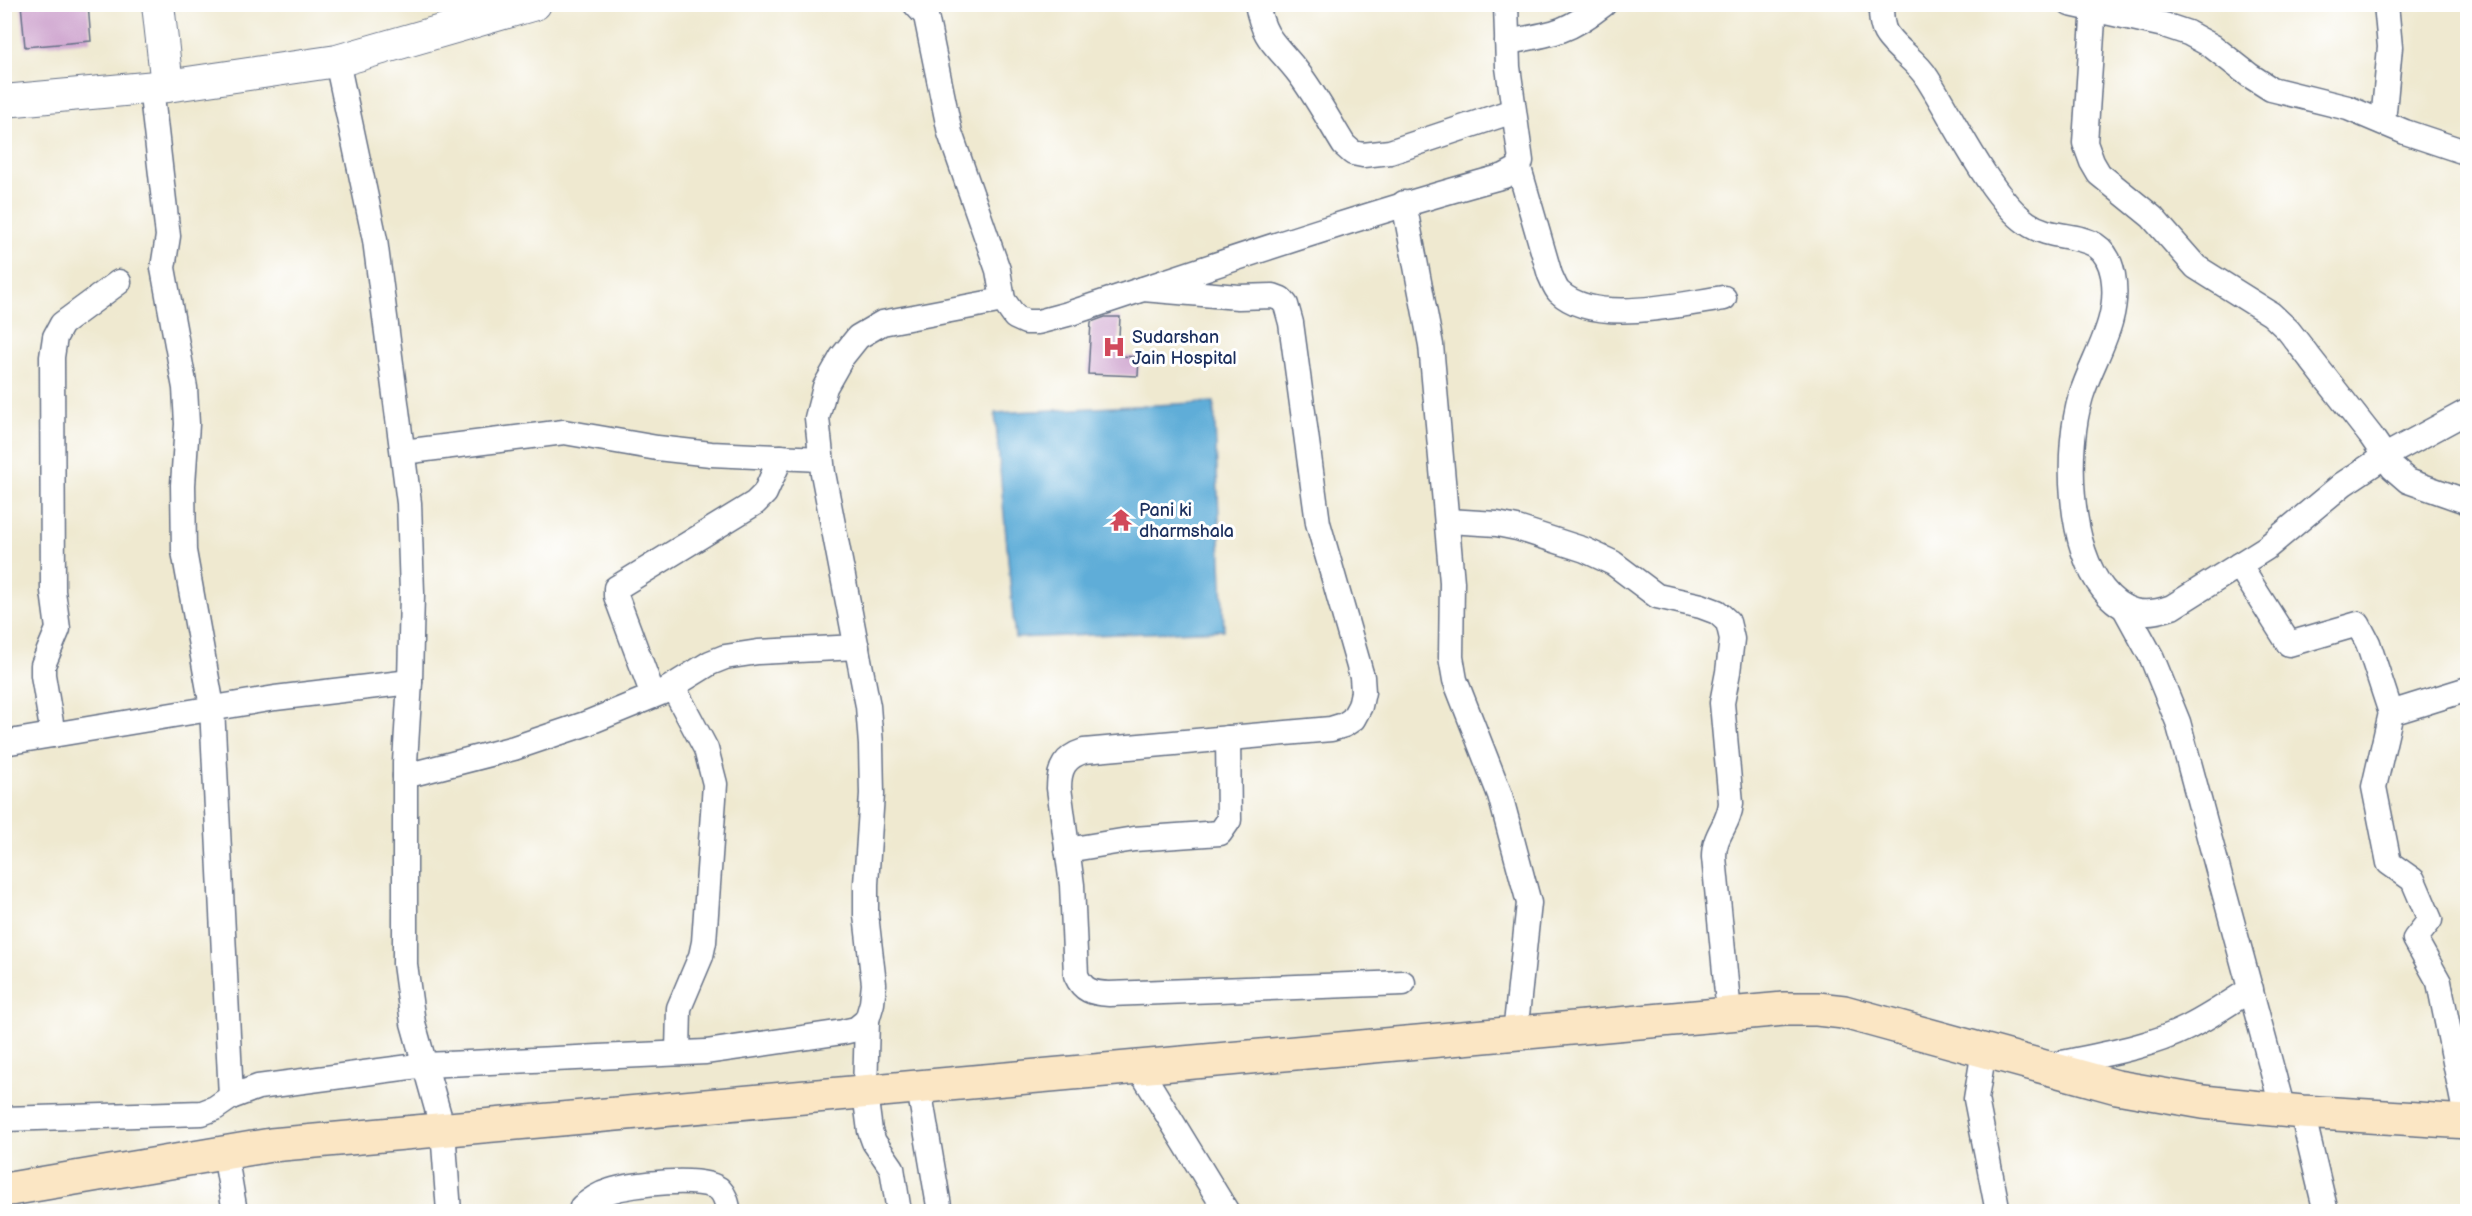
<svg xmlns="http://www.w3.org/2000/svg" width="2472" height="1216" font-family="'Balsamiq Sans',sans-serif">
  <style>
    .water { fill: #5eadd8; stroke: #3c6e9b; stroke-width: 1.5 }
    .building { fill: #cfa5cf }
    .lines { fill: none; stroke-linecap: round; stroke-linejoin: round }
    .minor-casing { stroke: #657086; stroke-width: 27 }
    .tertiary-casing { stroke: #657086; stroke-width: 34 }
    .secondary-casing { stroke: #657086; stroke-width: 36 }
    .minor { stroke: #fff; stroke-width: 24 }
    .tertiary { stroke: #fff; stroke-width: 32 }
    .secondary { stroke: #fbe6c4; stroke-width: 33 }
    .labels { text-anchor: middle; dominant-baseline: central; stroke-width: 6; stroke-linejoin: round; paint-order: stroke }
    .poi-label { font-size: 18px; fill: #1b2f5e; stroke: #fff; text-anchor: start }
  </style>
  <rect width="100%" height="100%" fill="#fff"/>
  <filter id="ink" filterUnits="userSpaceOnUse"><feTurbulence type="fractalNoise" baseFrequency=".0167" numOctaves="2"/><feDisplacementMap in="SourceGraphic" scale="12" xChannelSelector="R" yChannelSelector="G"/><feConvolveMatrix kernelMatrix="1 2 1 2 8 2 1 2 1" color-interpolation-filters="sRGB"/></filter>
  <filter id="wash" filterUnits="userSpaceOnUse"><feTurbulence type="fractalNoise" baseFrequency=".008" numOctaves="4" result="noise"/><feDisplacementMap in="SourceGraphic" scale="24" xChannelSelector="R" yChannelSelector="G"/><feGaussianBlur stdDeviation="1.35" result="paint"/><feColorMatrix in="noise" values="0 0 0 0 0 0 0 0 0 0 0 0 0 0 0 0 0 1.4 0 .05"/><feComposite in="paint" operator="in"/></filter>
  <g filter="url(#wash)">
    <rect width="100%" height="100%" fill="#efe9d0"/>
    <polygon class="water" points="1214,402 1224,630 1015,638 995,413"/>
    <g id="blocks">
      <g class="building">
        <polygon points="21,4 88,4 91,41 25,47"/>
        <polygon points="1105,317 1120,317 1118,356 1139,357 1138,376 1088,374 1091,322"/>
      </g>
    </g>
  </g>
  <g filter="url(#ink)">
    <use href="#blocks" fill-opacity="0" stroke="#657086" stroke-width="1.5"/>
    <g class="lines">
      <g class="minor-casing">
        <g id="minor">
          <path d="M915 4 926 16 950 133 998 270 1003 300 1015 317 1026 322H1038L1068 314C1213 266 1357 216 1504 176L1519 168"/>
          <path d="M1257 4C1264 41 1276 44 1297 71 1315 94 1329 121 1344 145L1353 153 1363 155 1390 152 1513 111"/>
          <path d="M1506 4 1508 67 1521 161 1519 168 1550 275C1553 281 1555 288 1559 292 1595 326 1679 304 1724 298"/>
          <path d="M1881 4C1881 15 1881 27 1887 35 1898 51 1917 61 1927 78 1953 118 1990 197 2027 223 2059 246 2103 224 2113 275 2121 321 2094 355 2081 396 2065 449 2068 545 2103 589 2123 614 2144 617 2172 607L2266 548 2343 484 2385 456 2468 411"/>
          <polyline points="2070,4 2164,25 2188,33 2212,46 2249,75 2271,89 2348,108 2405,132 2468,153"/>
          <polyline points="2094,4 2085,143 2092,162 2099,174 2152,217 2196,267 2271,314 2288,330 2371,436 2393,468 2408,481 2468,502"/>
          <path d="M1507 42C1552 34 1567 33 1604 4"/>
          <polyline points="337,61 375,240 409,503 412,593 410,682 405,762 405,964 413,1023 443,1130 449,1212"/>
          <polyline points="151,87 168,236 163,268 185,388 187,424 183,485 184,551 212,707 231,1097"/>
          <polyline points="2383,122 2390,47 2386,4"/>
          <polyline points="1404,203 1431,345 1452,582 1451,657 1455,680 1500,795 1529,903 1515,1034"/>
          <path d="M1143 289 1238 297 1273 296 1281 299 1286 305 1291 323 1318 523 1362 677 1363 692 1360 706 1353 719 1344 725 1331 729 1084 751C1065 757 1059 768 1059 788L1072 885 1076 975C1083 991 1092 993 1109 994L1403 983"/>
          <polyline points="403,452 564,432 657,448 711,454 821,459"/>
          <path d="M1448 521 1497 524 1517 528 1585 550 1613 563 1657 596 1701 606 1717 612 1728 622 1732 639 1728 672 1722 703 1731 803C1729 826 1714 833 1714 857L1729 1014"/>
          <polyline points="2239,565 2289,644 2358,624 2368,643 2391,713"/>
          <polyline points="2124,607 2152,658 2178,722 2283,1110"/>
          <polyline points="673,687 706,749 715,784 704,942 701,956 679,1008 678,1053"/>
          <polyline points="653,695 616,596 616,588 755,503 765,493 781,457"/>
          <polyline points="53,735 43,675 43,665 58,629 53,591 52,357 55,337 62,324 119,282"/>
          <polyline points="4,743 275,698 410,682"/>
          <polyline points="405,776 514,748 585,724 663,692 710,663 725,657 758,652 857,647"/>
          <polyline points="1067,850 1134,839 1220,833 1229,820 1228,738"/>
          <polyline points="1984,1050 1976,1099 1998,1212"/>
          <path d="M2048 1066C2093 1056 2145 1049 2187 1028 2209 1017 2230 1003 2251 989"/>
          <polyline points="1139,1068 1227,1212"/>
          <polyline points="919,1088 940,1212"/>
          <polyline points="2302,1112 2326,1212"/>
          <polyline points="4,1119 202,1113 215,1108 231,1097 258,1087 425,1065 706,1052 843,1032 856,1029 867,1020"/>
          <polyline points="2467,1122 2439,982 2415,939 2430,920 2413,880 2389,863 2374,787 2391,713 2468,689"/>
          <polyline points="225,1153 235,1212"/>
          <path d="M581 1212 582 1207C591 1200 599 1194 610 1191 630 1184 705 1175 720 1190 726 1196 727 1204 729 1212"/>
          <polyline points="899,1212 892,1168 874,1142 870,1131 865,1093 867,1020 872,1003 874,984 866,915 866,884 872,794 871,745 868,706 823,473 817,418 825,387 842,357 858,337 882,323 1003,300"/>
        </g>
      </g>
      <g class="tertiary-casing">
        <g id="tertiary">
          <polyline points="158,4 167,86 337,61 535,4"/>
          <polyline points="4,101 167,86"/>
        </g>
      </g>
      <g class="secondary-casing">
        <polyline id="secondary" points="4,1190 271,1145 1784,1009 1817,1009 1844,1012 2117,1087 2203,1102 2302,1112 2468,1122"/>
      </g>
      <use href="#minor" class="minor"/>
      <use href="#tertiary" class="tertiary"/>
      <use href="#secondary" class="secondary"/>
    </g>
  </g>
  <defs>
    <g id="hospital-bare" transform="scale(1.8)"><path d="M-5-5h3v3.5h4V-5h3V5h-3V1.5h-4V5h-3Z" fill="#d1495b" stroke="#fff" stroke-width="2.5" paint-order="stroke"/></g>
    <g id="temple-bare" transform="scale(1.8)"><path d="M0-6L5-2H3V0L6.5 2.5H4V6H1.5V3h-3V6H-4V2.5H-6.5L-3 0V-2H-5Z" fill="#d1495b" stroke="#fff" stroke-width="2.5" paint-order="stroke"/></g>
  </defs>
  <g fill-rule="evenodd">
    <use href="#hospital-bare" x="1114" y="347"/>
    <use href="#temple-bare" x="1121" y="520"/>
  </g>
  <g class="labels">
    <g class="poi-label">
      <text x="1132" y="337">Sudarshan<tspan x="1132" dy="21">Jain Hospital</tspan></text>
      <text x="1139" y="510">Pani ki<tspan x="1139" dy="21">dharmshala</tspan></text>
    </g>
  </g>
  <rect width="2472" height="1216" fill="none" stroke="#fff" stroke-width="24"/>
</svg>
